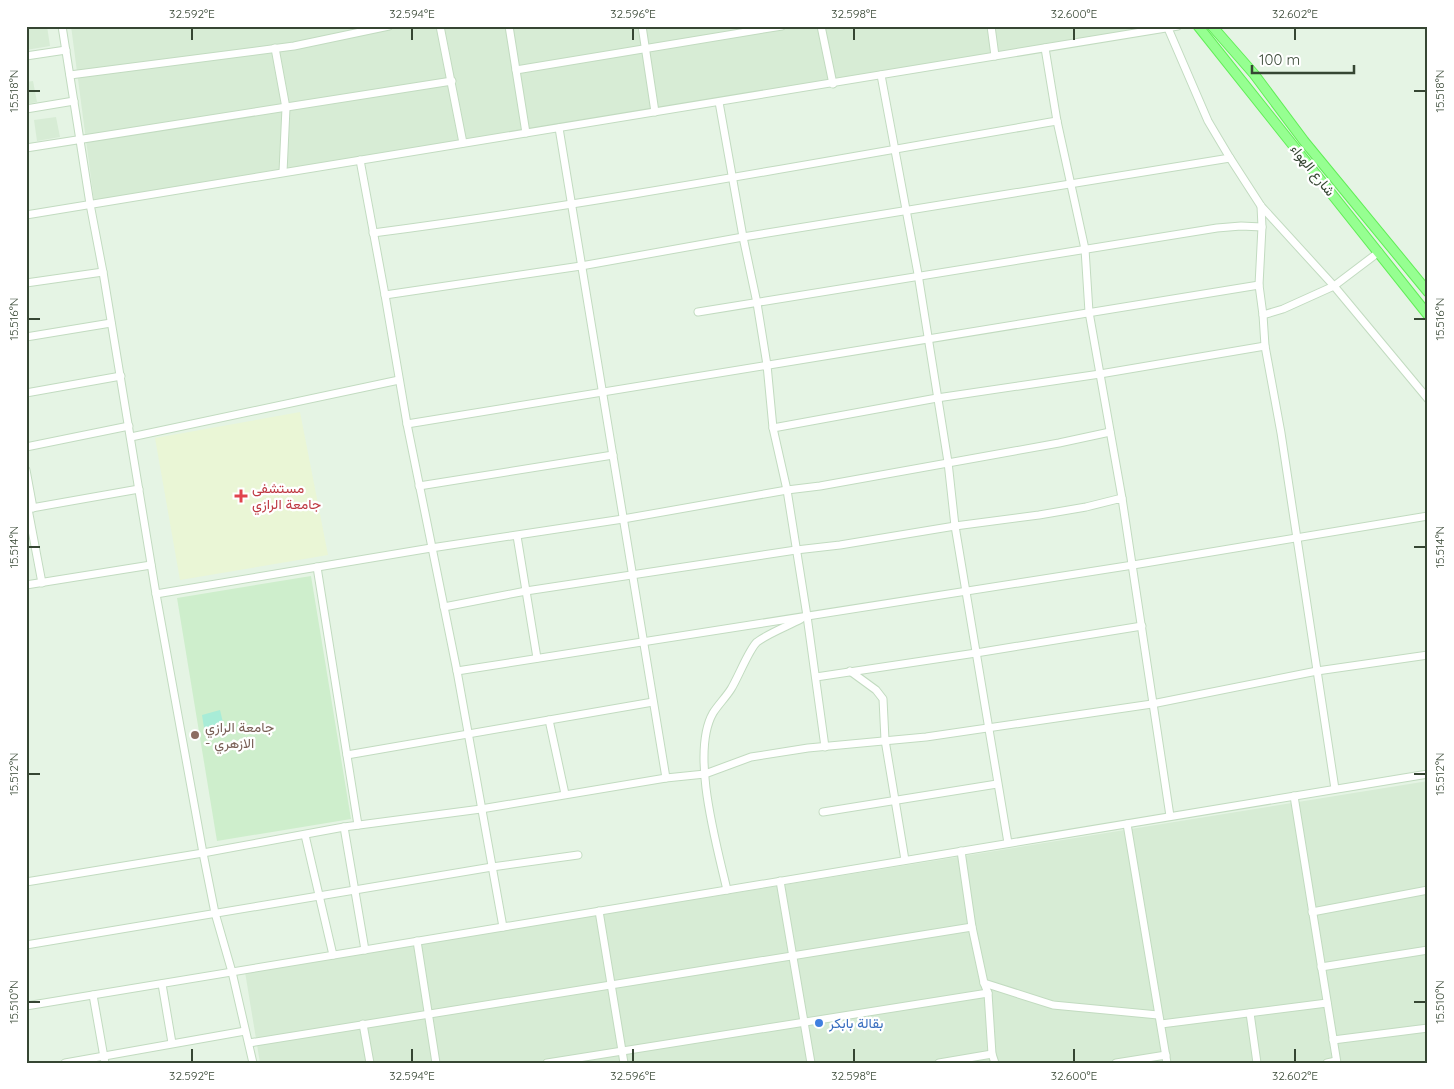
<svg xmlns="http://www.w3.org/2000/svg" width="1454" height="1089" font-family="Quicksand,Vazirmatn,sans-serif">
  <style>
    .residential { fill: #d7ecd5 }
    .education { fill: #ceeecc }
    .medical { fill: #eaf6d6 }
    .green { fill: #a8ecd7 }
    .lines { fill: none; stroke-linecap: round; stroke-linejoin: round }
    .minor-casing { stroke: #c2dbc0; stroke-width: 9 }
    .major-casing { stroke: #61ee57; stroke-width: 11 }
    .minor { stroke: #fff; stroke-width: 7 }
    .major { stroke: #96ff91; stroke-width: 9 }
    .ticks { fill: none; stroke: #364633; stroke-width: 2 }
    .health-dot { fill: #e0444e; stroke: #fff; stroke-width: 2 }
    .education-dot { fill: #8d6e63; stroke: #fff; stroke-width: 2 }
    .shop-dot { fill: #3f7fe0; stroke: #fff; stroke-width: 2 }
    .labels { text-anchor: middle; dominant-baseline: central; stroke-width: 4.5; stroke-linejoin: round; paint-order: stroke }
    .street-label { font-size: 14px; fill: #364633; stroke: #fff }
    .health-label { font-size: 14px; fill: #be3a42; stroke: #fff; text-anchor: start }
    .education-label { font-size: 14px; fill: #785e54; stroke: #fff; text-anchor: start }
    .shop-label { font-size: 14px; fill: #366cbe; stroke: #fff; text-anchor: start }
    .neatline { fill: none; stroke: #364633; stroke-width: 2 }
    .ticks-label { font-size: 12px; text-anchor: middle; fill: #364633 }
  </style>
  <rect width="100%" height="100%" fill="#e5f4e4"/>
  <g class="residential">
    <polygon points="26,26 47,26 50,46 26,50"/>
    <polygon points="71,26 1168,26 94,201"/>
    <polygon points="33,81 37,102 26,104 26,82"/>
    <polygon points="56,117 60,137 37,141 34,120"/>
    <polygon points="1428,781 1428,1063 260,1063 245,972"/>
  </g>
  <polygon class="education" points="311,576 351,819 217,841 177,598"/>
  <polygon class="medical" points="300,412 328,555 180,580 155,438"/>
  <polygon class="green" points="220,710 225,731 205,734 202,715"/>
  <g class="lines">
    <g class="minor-casing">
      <g id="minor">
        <polyline points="62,26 90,204 103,272 156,594 203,853 215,913 232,972 253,1063"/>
        <polyline points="440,26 463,143"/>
        <polyline points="509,26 526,133"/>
        <polyline points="642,26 655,112"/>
        <polyline points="821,26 833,84"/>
        <polyline points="991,26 995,56"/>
        <polyline points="1167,26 1208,121 1230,158 1261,206 1334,286 1428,399"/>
        <polyline points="275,48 286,108 283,172"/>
        <polyline points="1045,48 1057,121 1085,249 1089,312 1122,498"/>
        <polyline points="26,56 66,50"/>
        <polyline points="516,70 782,26"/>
        <polyline points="70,75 294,46 389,26"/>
        <polyline points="881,75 918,274 948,462 955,526 1008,843"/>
        <polyline points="719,102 743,237 757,303 767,365 773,428 787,490 807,616 825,747"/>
        <polyline points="26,109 74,101"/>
        <polyline points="559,128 666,778"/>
        <polyline points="26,148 452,81"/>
        <polyline points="360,160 385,295 407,424 457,671 503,927"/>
        <polyline points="1261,206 1262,227 1259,285 1263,315 1265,346 1281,433 1335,789"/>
        <polyline points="26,215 1178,26"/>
        <path d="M373 233C602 203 829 160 1057 121"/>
        <polyline points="26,283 103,272"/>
        <polyline points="385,295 581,266 743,237 1230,158"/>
        <polyline points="698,312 1217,228 1241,226 1262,227"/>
        <polyline points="1263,315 1283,309 1334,286 1379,252"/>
        <polyline points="26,337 111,323"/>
        <polyline points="26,393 121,376"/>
        <polyline points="407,424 1259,285"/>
        <polyline points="773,428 937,398 1100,374 1265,346"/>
        <polyline points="131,437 399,380"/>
        <polyline points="26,447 129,426"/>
        <polyline points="26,470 33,508"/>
        <polyline points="419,486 613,455"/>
        <polyline points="26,509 139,489"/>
        <polyline points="28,509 42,583"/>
        <polyline points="517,536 537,658"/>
        <polyline points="317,567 358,825"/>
        <polyline points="26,585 151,565"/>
        <polyline points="156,594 431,548 623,519 787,490 820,486 1059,443 1110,432"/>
        <polyline points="444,607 526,591 796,550 840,545 955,526 1039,515 1086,507 1122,498 1170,816"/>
        <polyline points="457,671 1133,565 1428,516"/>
        <polyline points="850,671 876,690 883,699 885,740 905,860"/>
        <polyline points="816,677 976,653 1142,626"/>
        <polyline points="549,720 565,794"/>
        <polyline points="347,755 653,702"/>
        <polyline points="1294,796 1337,1063"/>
        <polyline points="823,812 997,784"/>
        <polyline points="1127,824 1167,1063"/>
        <polyline points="344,827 365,950"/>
        <polyline points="305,835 333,955"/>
        <polyline points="961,851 972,927 984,983 988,993 992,1054 995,1063"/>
        <polyline points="780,881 811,1063"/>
        <polyline points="26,882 203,853 344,827 481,809 666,778 705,774 751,757 808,748 926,737 1152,704 1317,671 1428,655"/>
        <path d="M727 890C717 846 690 753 713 713 718 705 726 697 731 689 738 678 749 649 757 642 769 633 788 626 801 619"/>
        <polyline points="599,911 624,1063"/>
        <polyline points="1312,912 1428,890"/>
        <polyline points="417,941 436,1063"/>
        <polyline points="26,945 492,867 578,855"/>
        <polyline points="1321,967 1428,950"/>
        <polyline points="984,983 1053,1005 1158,1015"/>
        <polyline points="162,984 172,1043"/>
        <polyline points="93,995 105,1063"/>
        <polyline points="26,1006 1428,774"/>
        <polyline points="1250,1013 1257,1063"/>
        <polyline points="363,1024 370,1063"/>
        <polyline points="1161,1024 1327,1003"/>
        <polyline points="1333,1040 1428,1028"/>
        <polyline points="249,1043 972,927"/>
        <polyline points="65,1063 245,1031"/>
        <polyline points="547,1063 988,993"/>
        <polyline points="939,1063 992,1054"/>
        <polyline points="1116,1063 1166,1055"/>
        <polyline points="1327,1063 1336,1061"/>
      </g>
    </g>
    <g class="major-casing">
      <g id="major">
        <polyline points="1198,26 1428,315"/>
        <polyline points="1212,26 1254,74 1304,141 1428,292"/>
      </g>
    </g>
    <use href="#minor" class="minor"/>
    <use href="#major" class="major"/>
  </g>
  <path class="ticks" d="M192 28V40M412 28V40M633 28V40M854 28V40M1074 28V40M1295 28V40M28 91H40M1414 91H1426M28 319H40M1414 319H1426M28 547H40M1414 547H1426M28 774H40M1414 774H1426M28 1002H40M1414 1002H1426M192 1049V1062M412 1049V1062M633 1049V1062M854 1049V1062M1074 1049V1062M1295 1049V1062"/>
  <path class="health-dot" d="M238.5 488.5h5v5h5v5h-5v5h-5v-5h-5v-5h5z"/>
  <circle class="education-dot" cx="195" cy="735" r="5"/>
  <circle class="shop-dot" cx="819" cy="1023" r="5"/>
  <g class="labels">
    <g class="street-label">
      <text transform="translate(1313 170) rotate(51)">شارع الهواء</text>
    </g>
    <g class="health-label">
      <text x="252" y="488">مستشفى<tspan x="252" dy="16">جامعة الرازي</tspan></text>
    </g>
    <g class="education-label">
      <text x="205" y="727">جامعة الرازي<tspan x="205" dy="16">- الازهري</tspan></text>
    </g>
    <g class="shop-label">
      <text x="829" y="1023">بقالة بابكر</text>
    </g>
  </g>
  <rect width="1454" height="1089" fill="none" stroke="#ffffff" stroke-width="55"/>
  <path d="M1252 65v8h102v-8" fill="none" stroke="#364633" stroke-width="2.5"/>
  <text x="1259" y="65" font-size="15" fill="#364633" stroke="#ffffff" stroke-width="4" paint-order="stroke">100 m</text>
  <rect x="28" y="28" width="1398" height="1034" class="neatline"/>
  <g class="ticks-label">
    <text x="192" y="18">32.592°E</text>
    <text x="412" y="18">32.594°E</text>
    <text x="633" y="18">32.596°E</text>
    <text x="854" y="18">32.598°E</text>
    <text x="1074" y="18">32.600°E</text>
    <text x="1295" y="18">32.602°E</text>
    <text transform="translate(14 91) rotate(-90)" y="4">15.518°N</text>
    <text transform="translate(1440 91) rotate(-90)" y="4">15.518°N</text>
    <text transform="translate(14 319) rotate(-90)" y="4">15.516°N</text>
    <text transform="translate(1440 319) rotate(-90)" y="4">15.516°N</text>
    <text transform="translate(14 547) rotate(-90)" y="4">15.514°N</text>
    <text transform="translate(1440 547) rotate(-90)" y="4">15.514°N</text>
    <text transform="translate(14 774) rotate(-90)" y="4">15.512°N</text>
    <text transform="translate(1440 774) rotate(-90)" y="4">15.512°N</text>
    <text transform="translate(14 1002) rotate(-90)" y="4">15.510°N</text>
    <text transform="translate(1440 1002) rotate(-90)" y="4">15.510°N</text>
    <text x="192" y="1080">32.592°E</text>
    <text x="412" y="1080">32.594°E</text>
    <text x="633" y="1080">32.596°E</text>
    <text x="854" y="1080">32.598°E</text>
    <text x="1074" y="1080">32.600°E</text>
    <text x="1295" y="1080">32.602°E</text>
  </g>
</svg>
